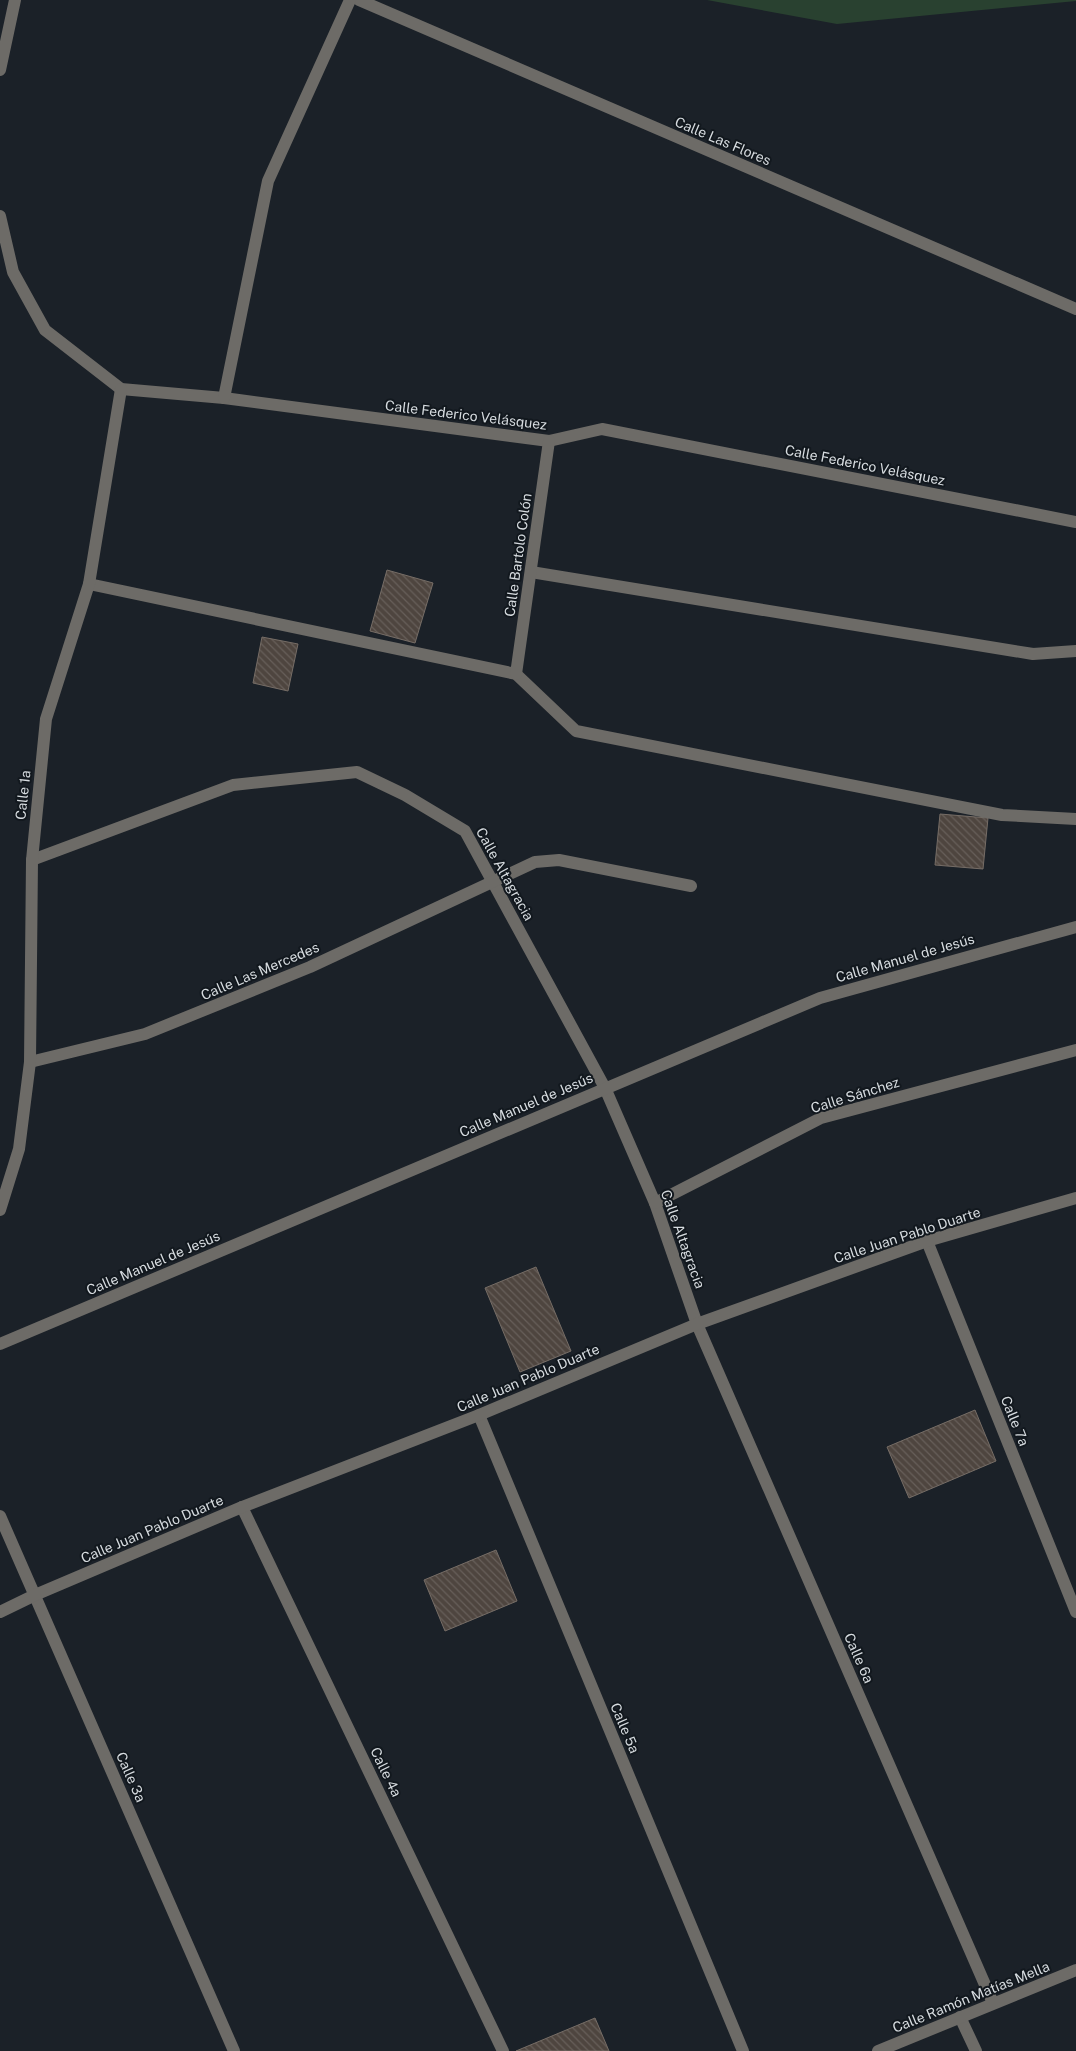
<svg xmlns="http://www.w3.org/2000/svg" width="1076" height="2051" font-family="'Public Sans',sans-serif">
  <style>
    .green { fill: #294130 }
    .building { fill: url(#building-back-hatch); stroke: #766d66 }
    .lines { fill: none; stroke-linecap: round; stroke-linejoin: round }
    .minor { stroke: #6d6b67; stroke-width: 12 }
    .labels { text-anchor: middle; dominant-baseline: central; stroke-width: 4; stroke-linejoin: round; paint-order: stroke }
    .street-label { font-size: 14px; fill: #d6dbdf; stroke: #12181e }
  </style>
  <defs>
    <pattern id="building-back-hatch" width="6" height="6" patternUnits="userSpaceOnUse" patternTransform="scale(1.25)"><rect width="6" height="6" fill="#4e453f"/><path d="M-1 5l2 2M0 0l6 6M5-1l2 2" fill="none" stroke="#675f5a"/></pattern>
  </defs>
  <rect width="100%" height="100%" fill="#1b2128"/>
  <polygon class="green" points="707,0 1076,0 1076,1 837,24"/>
  <g class="building">
    <polygon points="387,570 433,583 415,643 370,631"/>
    <polygon points="262,637 298,644 288,691 253,683"/>
    <polygon points="940,814 988,818 983,869 935,865"/>
    <polygon points="536,1267 571,1351 520,1372 485,1288"/>
    <polygon points="975,1410 996,1461 909,1498 887,1447"/>
    <polygon points="496,1550 517,1601 445,1631 424,1580"/>
    <polygon points="595,2018 609,2051 516,2051"/>
  </g>
  <g class="lines">
    <g class="minor">
      <polyline points="359,0 1076,309"/>
      <polyline points="0,70 15,0"/>
      <polyline points="0,216 13,272 45,330 121,389 224,398 549,441 602,429 1076,522"/>
      <polyline points="224,398 268,181 350,0"/>
      <polyline points="531,572 1033,654 1076,651"/>
      <polyline points="89,584 516,674 576,731 1002,815 1076,819"/>
      <polyline points="516,674 549,441"/>
      <polyline points="32,860 233,785 357,772 405,795 465,831 605,1088 655,1203 697,1324 993,2003"/>
      <polyline points="30,1062 145,1034 310,967 535,862 559,860 691,886"/>
      <polyline points="655,1203 821,1118 1076,1050"/>
      <polyline points="0,1210 19,1149 30,1062 32,860 46,719 89,584 121,389"/>
      <polyline points="927,1241 1076,1612"/>
      <polyline points="0,1344 820,998 1076,927"/>
      <polyline points="479,1415 743,2051"/>
      <polyline points="242,1507 503,2051"/>
      <polyline points="0,1516 234,2051"/>
      <polyline points="0,1612 35,1595 242,1507 479,1415 697,1324 927,1241 1076,1198"/>
      <polyline points="960,2017 976,2051"/>
      <polyline points="878,2051 1076,1970"/>
    </g>
  </g>
  <g class="labels">
    <g class="street-label">
      <text transform="translate(723 141) rotate(23)">Calle Las Flores</text>
      <text transform="translate(466 415) rotate(7)">Calle Federico Velásquez</text>
      <text transform="translate(865 465) rotate(11)">Calle Federico Velásquez</text>
      <text transform="translate(518 555) rotate(-82)">Calle Bartolo Colón</text>
      <text transform="translate(23 795) rotate(-84)">Calle 1a</text>
      <text transform="translate(505 874) rotate(61)">Calle Altagracia</text>
      <text transform="translate(905 958) rotate(-16)">Calle Manuel de Jesús</text>
      <text transform="translate(260 971) rotate(-23)">Calle Las Mercedes</text>
      <text transform="translate(855 1095) rotate(-17)">Calle Sánchez</text>
      <text transform="translate(526 1105) rotate(-23)">Calle Manuel de Jesús</text>
      <text transform="translate(907 1235) rotate(-18)">Calle Juan Pablo Duarte</text>
      <text transform="translate(683 1239) rotate(70)">Calle Altagracia</text>
      <text transform="translate(153 1263) rotate(-23)">Calle Manuel de Jesús</text>
      <text transform="translate(528 1378) rotate(-23)">Calle Juan Pablo Duarte</text>
      <text transform="translate(1015 1421) rotate(68)">Calle 7a</text>
      <text transform="translate(152 1529) rotate(-23)">Calle Juan Pablo Duarte</text>
      <text transform="translate(859 1658) rotate(66)">Calle 6a</text>
      <text transform="translate(625 1728) rotate(67)">Calle 5a</text>
      <text transform="translate(386 1772) rotate(64)">Calle 4a</text>
      <text transform="translate(131 1777) rotate(66)">Calle 3a</text>
      <text transform="translate(971 1997) rotate(-22)">Calle Ramón Matías Mella</text>
    </g>
  </g>
</svg>
